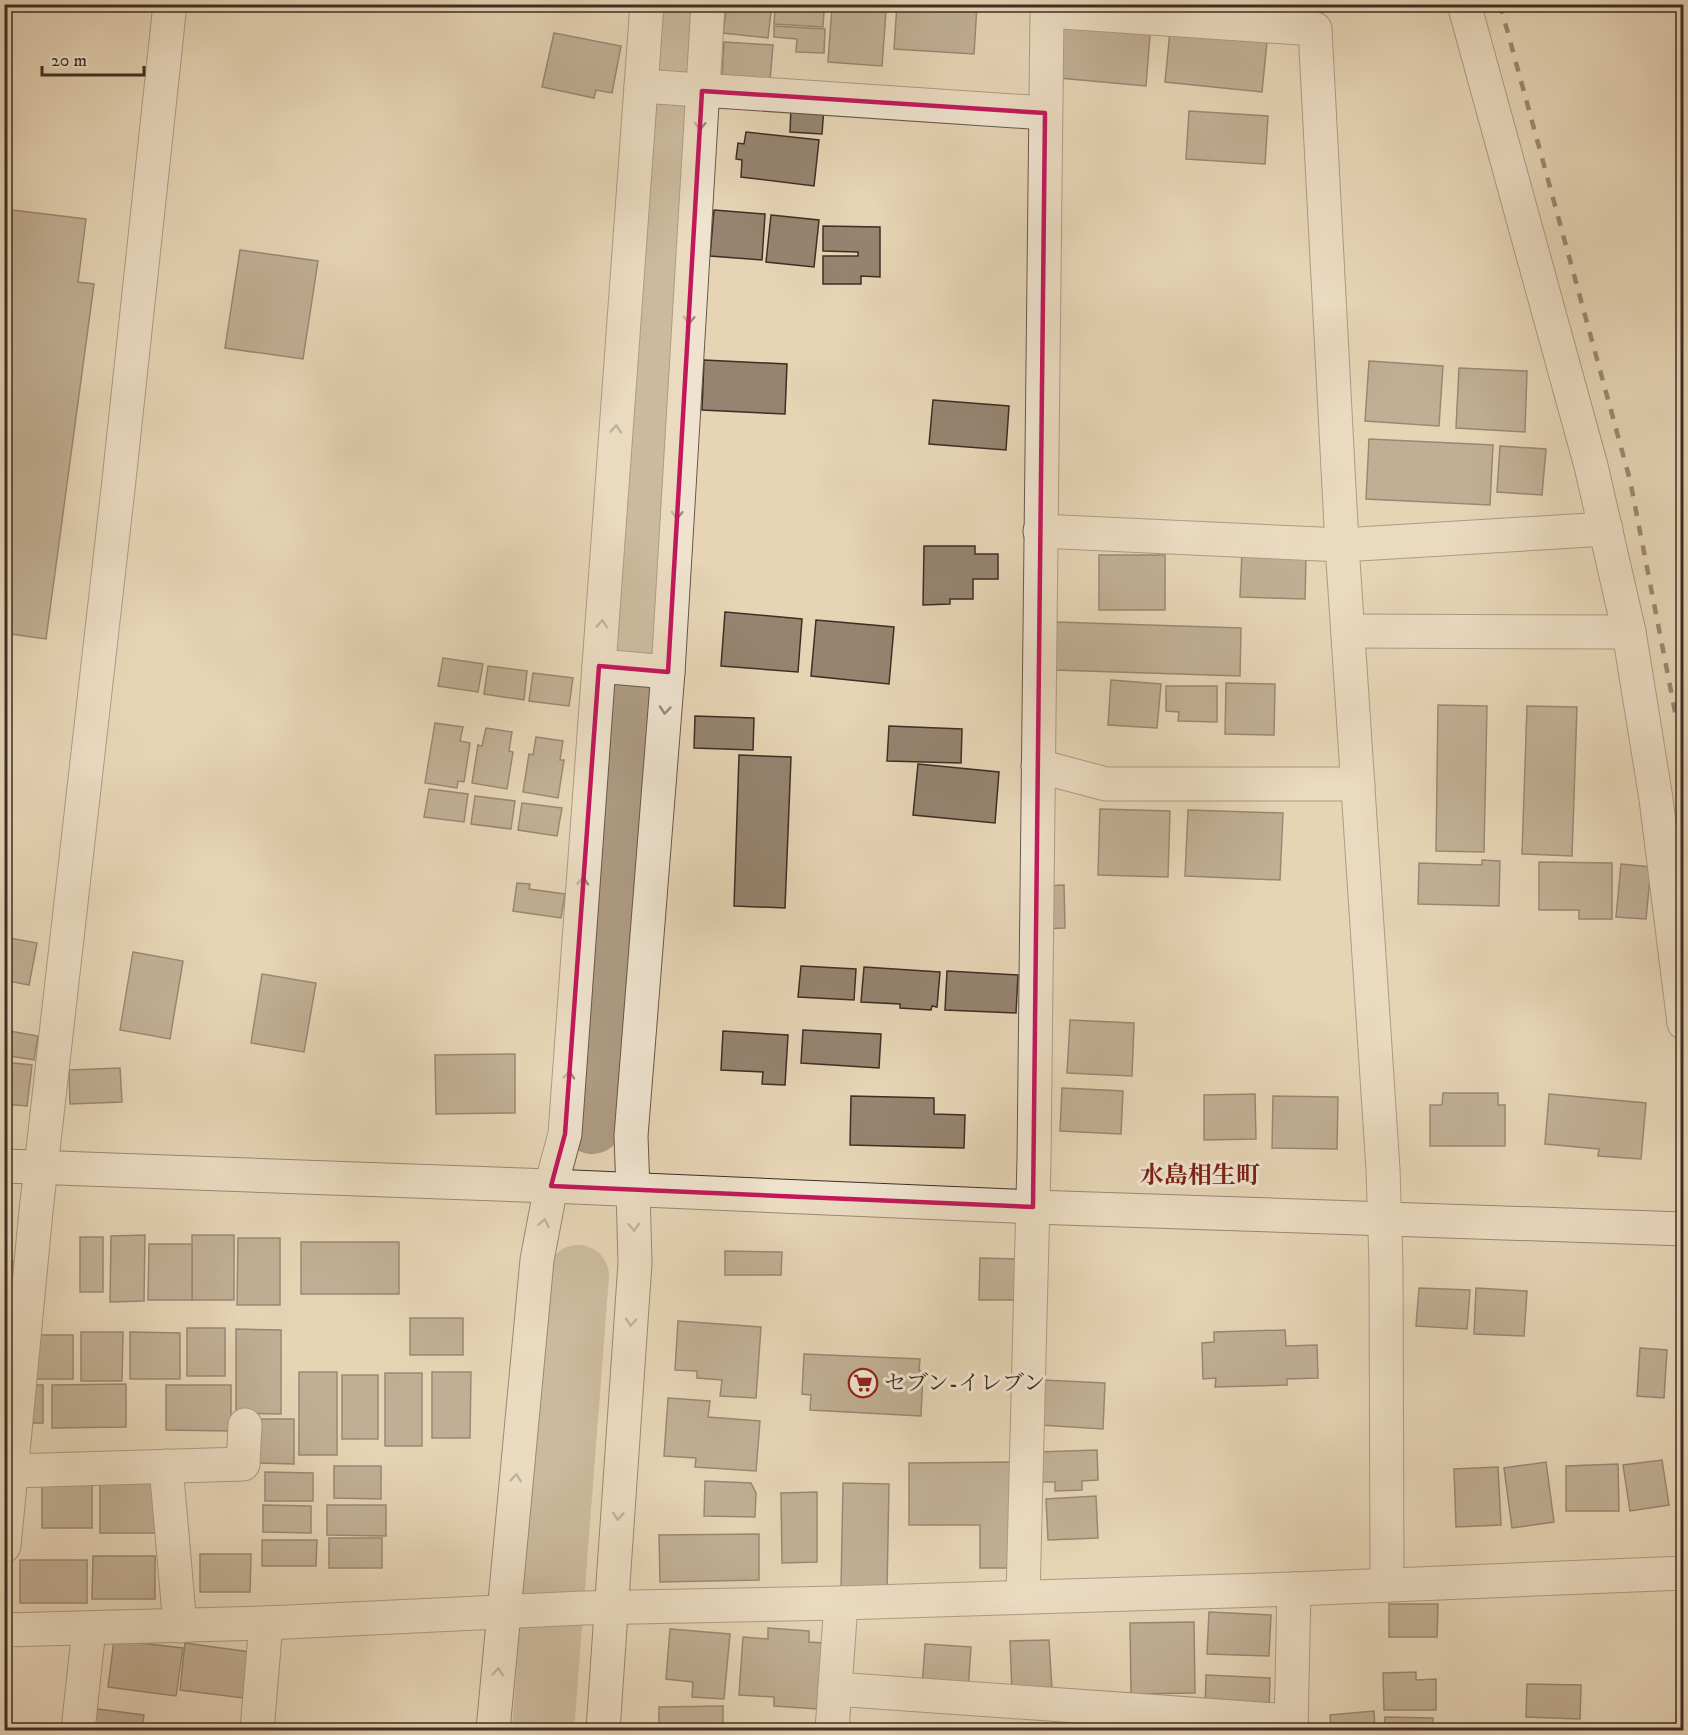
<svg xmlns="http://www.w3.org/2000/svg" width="1688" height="1735" font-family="'IM FELL DW Pica','Noto Serif JP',serif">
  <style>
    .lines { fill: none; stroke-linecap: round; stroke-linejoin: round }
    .stream { stroke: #81705e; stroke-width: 10 }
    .river { stroke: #ad9c84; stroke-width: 62 }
    .building { fill: #968470; stroke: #3f2e25; stroke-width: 1.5 }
    .street-casing { stroke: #695849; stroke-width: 35 }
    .secondary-casing { stroke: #3f2e25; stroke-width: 35 }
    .street { stroke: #efe3cf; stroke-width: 33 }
    .secondary { stroke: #efe3cf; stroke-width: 33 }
    .rail { stroke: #3f2e25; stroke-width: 4.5; stroke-dasharray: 10 10; stroke-linecap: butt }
    .oneway { stroke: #97887a }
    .marked { fill: none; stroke: #c2185b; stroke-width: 4.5; stroke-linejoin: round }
    .labels { text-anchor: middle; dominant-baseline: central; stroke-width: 6; stroke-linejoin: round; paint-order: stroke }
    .poi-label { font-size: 22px; fill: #3f2e25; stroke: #efe3cf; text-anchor: start }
    .neighbourhood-label { font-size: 24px; font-weight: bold; fill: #7a1f14; stroke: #efe3cf }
  </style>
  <rect width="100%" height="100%" fill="#e6d4b5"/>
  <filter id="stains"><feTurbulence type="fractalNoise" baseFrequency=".00333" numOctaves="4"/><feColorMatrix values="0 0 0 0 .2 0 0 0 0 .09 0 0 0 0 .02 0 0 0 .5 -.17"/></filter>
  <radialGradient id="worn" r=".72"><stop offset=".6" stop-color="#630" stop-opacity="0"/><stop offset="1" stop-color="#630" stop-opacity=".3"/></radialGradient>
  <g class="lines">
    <g class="stream">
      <polyline points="610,1123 649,645 685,107"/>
      <polyline points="561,1730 601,1278"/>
    </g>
    <g class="river">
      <polyline points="592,1123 643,500 673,4"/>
      <polyline points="543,1730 578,1276"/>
    </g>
  </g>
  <g class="building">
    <polygon points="727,4 772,4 768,38 723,33"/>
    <polygon points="776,4 826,4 826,11 775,7"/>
    <polygon points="897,4 977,5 974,54 894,49"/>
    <polygon points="832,7 886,11 882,66 828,62"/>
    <polygon points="775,9 824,12 823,27 774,24"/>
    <polygon points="774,26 825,29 824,53 796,52 797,39 774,37"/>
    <polygon points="1063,27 1150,34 1146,86 1059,78"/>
    <polygon points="1170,31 1267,41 1262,92 1165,82"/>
    <polygon points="554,33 621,46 612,93 596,90 594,98 542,87"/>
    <polygon points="724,42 773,45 770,81 722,78"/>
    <polygon points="791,105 824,107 822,134 790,132"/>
    <polygon points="1189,111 1268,116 1265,164 1186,159"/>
    <polygon points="746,132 819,140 814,186 741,177 742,160 736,159 738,143 744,144"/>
    <polygon points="4,209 86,219 78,282 94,284 46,639 4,633"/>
    <polygon points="714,210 765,214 762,260 710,256"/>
    <polygon points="771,215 819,220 814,267 766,262"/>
    <polygon points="823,226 880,227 880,277 861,276 861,284 823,284 823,256 858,256 858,252 823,251"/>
    <polygon points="240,250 318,261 303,359 225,348"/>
    <polygon points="704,360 787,364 785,414 702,410"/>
    <polygon points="1369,361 1443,366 1439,426 1365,421"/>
    <polygon points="1459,368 1527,371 1525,432 1456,428"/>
    <polygon points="933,400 1009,406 1006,450 929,444"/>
    <polygon points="1369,439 1493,445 1490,505 1366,499"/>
    <polygon points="1500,446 1546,449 1542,495 1497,492"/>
    <polygon points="924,546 975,546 975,554 998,554 998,579 973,579 973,599 950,599 950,604 923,605"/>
    <polygon points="1242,552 1306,555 1305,599 1240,597"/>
    <rect x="1099" y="555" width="66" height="55"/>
    <polygon points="725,612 802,619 798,672 721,666"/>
    <polygon points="816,620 894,627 889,684 811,676"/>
    <polygon points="1056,622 1241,628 1240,676 1054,670"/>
    <polygon points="443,658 483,664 478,692 438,686"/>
    <polygon points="488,666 527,671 524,700 484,694"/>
    <polygon points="533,673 573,678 569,706 529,701"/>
    <polygon points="1111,680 1161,684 1157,728 1108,725"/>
    <polygon points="1226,683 1275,684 1274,735 1225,734"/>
    <polygon points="1166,686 1217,686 1217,722 1178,721 1179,712 1166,711"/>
    <polygon points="1438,705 1487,706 1484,852 1436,851"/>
    <polygon points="1527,706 1577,707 1572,856 1522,854"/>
    <polygon points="695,716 754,718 753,750 694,748"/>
    <polygon points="435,723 463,727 460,741 470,743 464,782 458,781 457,788 425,783"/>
    <polygon points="889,726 962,729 961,763 887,761"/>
    <polygon points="486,728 512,732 509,751 513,752 507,789 472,783 478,745 482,746"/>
    <polygon points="536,737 563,741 560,760 564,760 558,798 523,792 529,754 533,755"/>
    <polygon points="739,755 791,757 785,908 734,906"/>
    <polygon points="918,764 999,772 995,823 913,815"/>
    <polygon points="429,789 468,794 464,822 424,817"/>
    <polygon points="475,796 515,801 511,829 471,824"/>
    <polygon points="522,803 562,808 557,836 518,830"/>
    <polygon points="1100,809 1170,811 1168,877 1098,875"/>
    <polygon points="1188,810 1283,813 1280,880 1185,876"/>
    <polygon points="1482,860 1500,861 1499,906 1418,904 1419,863 1482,865"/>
    <polygon points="1539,862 1612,863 1612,919 1579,919 1579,910 1539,910"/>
    <polygon points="1621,864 1651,867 1646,919 1616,917"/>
    <polygon points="517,883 530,884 529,889 565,894 561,918 513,911"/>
    <polygon points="1064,885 1065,928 1041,929 1040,886"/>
    <polygon points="4,937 37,943 29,985 4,980"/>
    <polygon points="133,952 183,961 170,1039 120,1030"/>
    <polygon points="801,966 856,969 854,1000 798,997"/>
    <polygon points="864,967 940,972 937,1007 932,1006 931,1010 900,1008 900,1004 861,1002"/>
    <polygon points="947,971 1018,975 1016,1013 945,1010"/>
    <polygon points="262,974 316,983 304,1052 251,1043"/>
    <polygon points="1070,1020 1134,1023 1132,1076 1067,1073"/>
    <polygon points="4,1030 38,1036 34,1060 4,1055"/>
    <polygon points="803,1030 881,1034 879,1068 801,1063"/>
    <polygon points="723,1031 788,1035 785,1085 762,1084 763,1072 721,1070"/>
    <polygon points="515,1054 515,1113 436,1114 435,1055"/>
    <polygon points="4,1062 32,1065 27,1106 4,1104"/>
    <polygon points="120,1068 122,1102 70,1104 69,1070"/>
    <polygon points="1062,1088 1123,1091 1121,1134 1060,1131"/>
    <polygon points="1443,1093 1498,1093 1498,1105 1505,1105 1505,1146 1430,1146 1430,1105 1442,1105"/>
    <polygon points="1255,1094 1256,1139 1204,1140 1204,1095"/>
    <polygon points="1549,1094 1646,1103 1641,1159 1598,1156 1599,1149 1545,1144"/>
    <polygon points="851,1096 934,1098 934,1114 965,1115 964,1148 850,1145"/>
    <polygon points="1273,1096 1338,1097 1337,1149 1272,1148"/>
    <polygon points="145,1235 144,1301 110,1302 111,1236"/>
    <rect x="192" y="1235" width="42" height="65"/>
    <rect x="80" y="1237" width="23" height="55"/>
    <polygon points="238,1238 280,1238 280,1305 237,1305"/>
    <rect x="301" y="1242" width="98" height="52"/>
    <polygon points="149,1244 192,1244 192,1300 148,1300"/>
    <polygon points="725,1251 782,1252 781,1275 725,1275"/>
    <polygon points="980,1258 1019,1259 1018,1300 979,1300"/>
    <polygon points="4,1261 19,1261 18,1312 4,1312"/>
    <polygon points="1419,1288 1470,1290 1467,1329 1416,1326"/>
    <polygon points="1476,1288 1527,1291 1524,1336 1474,1334"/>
    <rect x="410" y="1318" width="53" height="37"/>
    <polygon points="678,1321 761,1327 756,1398 720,1396 722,1380 697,1378 697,1371 675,1370"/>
    <rect x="187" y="1328" width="38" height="48"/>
    <polygon points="236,1329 281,1330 281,1414 236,1413"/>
    <polygon points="1285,1330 1286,1346 1317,1345 1318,1378 1287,1379 1287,1385 1215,1387 1216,1378 1203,1379 1202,1343 1214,1342 1214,1332"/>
    <polygon points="81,1332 123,1332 122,1381 81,1381"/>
    <polygon points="130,1332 180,1333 180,1379 130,1379"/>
    <rect x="36" y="1335" width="37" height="44"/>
    <polygon points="1640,1348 1667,1350 1664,1398 1637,1396"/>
    <polygon points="804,1354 920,1359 919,1371 923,1371 921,1416 810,1410 811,1395 802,1394"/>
    <rect x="299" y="1372" width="38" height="83"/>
    <polygon points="432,1372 471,1372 470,1438 432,1438"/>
    <rect x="385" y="1373" width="37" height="73"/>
    <rect x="342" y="1375" width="36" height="64"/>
    <polygon points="1043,1380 1105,1383 1103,1429 1040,1425"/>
    <polygon points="126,1384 126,1427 52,1428 52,1385"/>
    <rect x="28" y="1385" width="15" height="38"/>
    <polygon points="166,1385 231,1385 231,1431 166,1430"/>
    <polygon points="668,1398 710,1401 708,1417 760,1421 756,1471 695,1467 696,1458 664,1456"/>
    <polygon points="260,1419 294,1419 294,1464 259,1463"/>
    <polygon points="1097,1450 1098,1480 1082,1481 1082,1490 1055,1491 1055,1482 1039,1482 1038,1452"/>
    <polygon points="1662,1460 1669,1505 1630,1511 1623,1465"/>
    <polygon points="1013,1462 1013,1568 980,1568 980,1525 909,1525 909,1463"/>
    <polygon points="1546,1462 1554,1522 1512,1528 1504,1468"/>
    <polygon points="1618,1464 1619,1511 1566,1511 1566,1466"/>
    <polygon points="334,1466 381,1466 381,1499 334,1498"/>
    <polygon points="1498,1467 1501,1525 1456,1527 1454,1469"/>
    <polygon points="265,1472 313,1473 313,1501 265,1501"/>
    <polygon points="705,1481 751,1483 756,1493 755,1517 704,1516"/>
    <polygon points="42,1482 92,1483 92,1528 42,1528"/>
    <rect x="100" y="1482" width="61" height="51"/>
    <polygon points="843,1483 889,1484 887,1591 841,1590"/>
    <polygon points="817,1492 817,1562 782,1563 781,1493"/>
    <polygon points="1096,1496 1098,1538 1048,1540 1046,1499"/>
    <polygon points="263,1505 311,1506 311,1533 263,1532"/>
    <polygon points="327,1505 386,1505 386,1536 327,1535"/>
    <polygon points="759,1534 759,1580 660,1582 659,1535"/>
    <rect x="329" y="1538" width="53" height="30"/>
    <polygon points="262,1540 317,1540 316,1566 262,1566"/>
    <polygon points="200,1554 251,1554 250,1592 200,1592"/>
    <polygon points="93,1556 155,1556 155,1599 92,1599"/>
    <rect x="20" y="1560" width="67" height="43"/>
    <polygon points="1389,1604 1438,1604 1437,1637 1389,1637"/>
    <polygon points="1209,1612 1271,1615 1269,1656 1207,1654"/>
    <polygon points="1194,1622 1195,1693 1131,1694 1130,1623"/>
    <polygon points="768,1628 809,1631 809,1642 823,1643 818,1709 774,1706 774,1697 739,1695 743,1637 768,1639"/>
    <polygon points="670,1629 730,1634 724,1699 692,1697 693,1682 666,1679"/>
    <polygon points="114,1640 183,1648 176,1696 108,1687"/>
    <polygon points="1049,1640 1052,1690 1012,1692 1010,1641"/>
    <polygon points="185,1643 250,1652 243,1698 180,1690"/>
    <polygon points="925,1644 971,1647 968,1691 922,1689"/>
    <polygon points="1416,1672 1416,1680 1436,1679 1436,1710 1384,1710 1383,1673"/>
    <polygon points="1206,1675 1270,1678 1269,1711 1205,1709"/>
    <polygon points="1527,1684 1581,1685 1580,1719 1526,1717"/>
    <polygon points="723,1706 723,1730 659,1730 659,1707"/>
    <polygon points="90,1708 144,1715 142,1730 87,1730"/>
    <polygon points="1374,1711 1375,1730 1331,1730 1330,1715"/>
    <polygon points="1385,1717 1433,1718 1432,1730 1384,1730"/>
    <polygon points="1089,1718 1129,1725 1129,1730 1088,1730"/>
    <polygon points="913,1726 965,1728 965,1730 912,1730"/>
    <polygon points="803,1728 803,1730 739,1730 739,1729"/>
  </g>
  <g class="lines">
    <g class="street-casing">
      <g id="street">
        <polyline points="1464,4 1591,466 1629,632 1656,799 1684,1023"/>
        <polyline points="641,86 1045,113"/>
        <polyline points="1040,531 1342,545 1606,529"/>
        <polyline points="1348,631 1629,632"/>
        <polyline points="599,666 668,672"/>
        <polyline points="1038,766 1106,784 1358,784"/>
        <polyline points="551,1186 565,1134 647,4"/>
        <polyline points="633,1191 631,1136 668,672 708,4"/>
        <polyline points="166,1466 180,1626"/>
        <polyline points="12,1471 243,1464 245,1425"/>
        <polyline points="4,1546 36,1211 119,480 170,4"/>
        <polyline points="1023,1597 1034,1159 1047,11 1315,29 1342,545 1383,1169 1386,1265 1387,1585"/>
        <polyline points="4,1630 266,1623 583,1608 841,1603 1294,1589 1684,1573"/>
        <polyline points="835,1689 1291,1721"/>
        <polyline points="78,1730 89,1629"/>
        <polyline points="257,1730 266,1623"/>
        <polyline points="832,1730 841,1603"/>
        <polyline points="1291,1730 1294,1589"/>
      </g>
    </g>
    <g class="secondary-casing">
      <g id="secondary">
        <polyline points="4,1166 551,1186 1033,1207 1684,1229"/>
        <polyline points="493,1730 537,1260 551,1186"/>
        <polyline points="603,1730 635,1263 633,1191"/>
      </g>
    </g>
    <use href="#street" class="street"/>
    <use href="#secondary" class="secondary"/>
    <polyline class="rail" points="1500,4 1630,480 1684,758"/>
  </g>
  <defs><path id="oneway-chevron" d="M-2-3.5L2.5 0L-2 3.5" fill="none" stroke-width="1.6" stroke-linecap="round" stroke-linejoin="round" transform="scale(1.5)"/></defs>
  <g class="oneway">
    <use href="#oneway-chevron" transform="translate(700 126) rotate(93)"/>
    <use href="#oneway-chevron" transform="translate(689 320) rotate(93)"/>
    <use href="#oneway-chevron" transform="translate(616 429) rotate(-86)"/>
    <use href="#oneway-chevron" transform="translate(677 515) rotate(93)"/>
    <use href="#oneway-chevron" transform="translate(602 624) rotate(-86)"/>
    <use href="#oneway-chevron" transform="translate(665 710) rotate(95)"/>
    <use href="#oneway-chevron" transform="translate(583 881) rotate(-86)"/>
    <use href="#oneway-chevron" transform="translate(569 1075) rotate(-86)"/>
    <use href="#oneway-chevron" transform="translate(544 1223) rotate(-79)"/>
    <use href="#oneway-chevron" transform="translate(634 1227) rotate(88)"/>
    <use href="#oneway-chevron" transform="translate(631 1322) rotate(94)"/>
    <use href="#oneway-chevron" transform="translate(516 1478) rotate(-85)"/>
    <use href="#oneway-chevron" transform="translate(618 1516) rotate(94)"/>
    <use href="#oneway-chevron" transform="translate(498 1672) rotate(-85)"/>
  </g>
  <path d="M0 0H1688V1735H0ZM702 91 1045 113 1033 1207 551 1186 565 1134 599 666 668 672Z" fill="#e6d4b5" fill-opacity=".55" fill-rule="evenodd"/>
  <path class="marked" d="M702 91 1045 113 1033 1207 551 1186 565 1134 599 666 668 672Z"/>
  <defs>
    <g id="supermarket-ring" transform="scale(1.5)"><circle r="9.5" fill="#efe3cf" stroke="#8f2418" stroke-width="1.5"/><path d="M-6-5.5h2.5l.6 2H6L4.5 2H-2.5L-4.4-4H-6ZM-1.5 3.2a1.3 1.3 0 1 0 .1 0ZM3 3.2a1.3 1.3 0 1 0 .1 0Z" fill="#8f2418"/></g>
  </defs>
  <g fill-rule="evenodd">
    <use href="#supermarket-ring" x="863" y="1383"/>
  </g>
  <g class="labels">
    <g class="poi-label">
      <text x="884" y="1383">セブン-イレブン</text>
    </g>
    <g class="neighbourhood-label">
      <text x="1200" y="1176">水島相生町</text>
    </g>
  </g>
  <rect width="1688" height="1735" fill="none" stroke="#e6d4b5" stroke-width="24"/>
  <rect x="6" y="6" width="1676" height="1723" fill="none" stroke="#3f2e25" stroke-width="3"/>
  <rect x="12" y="12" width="1664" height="1711" fill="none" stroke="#3f2e25" stroke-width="1.5"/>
  <path d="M42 66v9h102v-9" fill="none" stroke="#3f2e25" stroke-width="3"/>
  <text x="51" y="66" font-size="18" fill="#3f2e25" stroke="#efe3cf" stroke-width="4.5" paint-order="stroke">20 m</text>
  <rect width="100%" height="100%" filter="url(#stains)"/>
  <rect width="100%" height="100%" fill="url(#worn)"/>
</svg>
